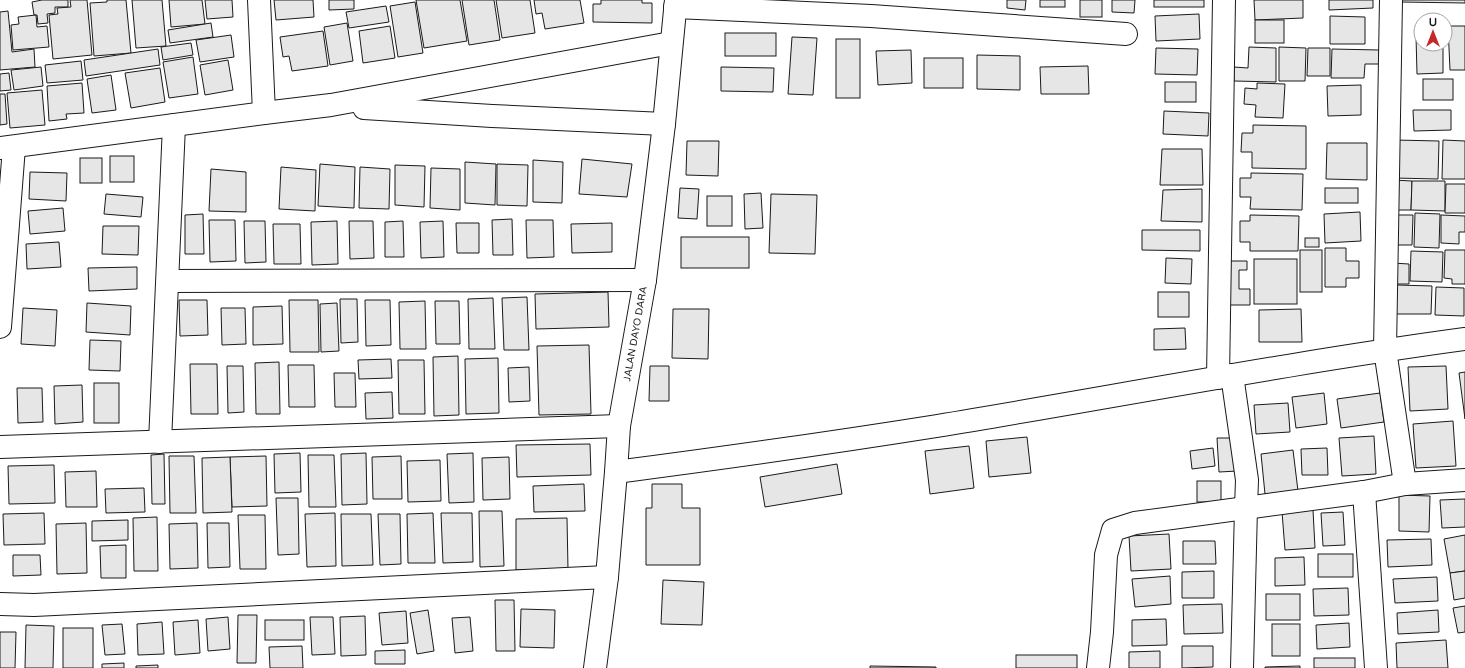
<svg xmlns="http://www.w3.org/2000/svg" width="1465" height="668" font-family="'Varela Round',sans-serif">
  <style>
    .building { fill: #e6e6e6; stroke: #1a1a1a }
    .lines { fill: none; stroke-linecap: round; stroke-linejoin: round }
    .street-casing { stroke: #1a1a1a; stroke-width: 24 }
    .street { stroke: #fff; stroke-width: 22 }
    .labels { text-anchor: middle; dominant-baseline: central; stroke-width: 3; stroke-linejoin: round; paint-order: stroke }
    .street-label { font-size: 10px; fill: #1a1a1a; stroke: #fff }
  </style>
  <rect width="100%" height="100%" fill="#fff"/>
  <g class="building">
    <polygon points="42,0 68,0 68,7 55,7 55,13 47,14 48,23 38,24 37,15 34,15 32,2"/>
    <polygon points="70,0 87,0 92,55 53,59 49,15 58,14 57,8 71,7"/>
    <polygon points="107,0 126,0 131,53 94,56 90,3 107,2"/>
    <polygon points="132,0 162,0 166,46 136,48"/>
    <polygon points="169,0 202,0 205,24 171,27"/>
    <polygon points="205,0 232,0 233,17 207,19"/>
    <polygon points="274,0 313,0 314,17 276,20"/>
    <polygon points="329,0 354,0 354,9 329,10"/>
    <polygon points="416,0 460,0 467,41 424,48"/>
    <polygon points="462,0 494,0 500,40 469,45"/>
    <polygon points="496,0 530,0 535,33 502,38"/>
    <polygon points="534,0 580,0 584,23 545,29 542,13 536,14"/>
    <polygon points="601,0 642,0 642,3 652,3 652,23 593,22 593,4 601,4"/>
    <polygon points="1007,0 1026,0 1025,10 1007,8"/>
    <rect x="1040" y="0" width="25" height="7"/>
    <rect x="1080" y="0" width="22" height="17"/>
    <polygon points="1112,0 1135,0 1134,13 1112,12"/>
    <rect x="1154" y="0" width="50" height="7"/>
    <polygon points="1254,0 1303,0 1303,18 1255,20"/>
    <polygon points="1329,0 1373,0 1373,8 1329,10"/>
    <polygon points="1401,0 1465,0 1465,3 1401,2"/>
    <polygon points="415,2 423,53 398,57 390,6"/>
    <polygon points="386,6 389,22 349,28 346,12"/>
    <polygon points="8,11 12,52 34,49 35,67 0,70 0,12"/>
    <polygon points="1199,14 1200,39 1156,41 1155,16"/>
    <polygon points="36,15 37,27 47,26 49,47 13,50 11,25 19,24 18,17"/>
    <polygon points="1330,16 1365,17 1365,44 1330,44"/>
    <rect x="1255" y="20" width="29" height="23"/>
    <polygon points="211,23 213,37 170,43 168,30"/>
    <polygon points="347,23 353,61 330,65 324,27"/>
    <polygon points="390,26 395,58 363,63 359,31"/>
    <polygon points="1448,26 1465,26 1465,70 1450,70"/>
    <polygon points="323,31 328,66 292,71 289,56 283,57 280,37"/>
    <rect x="725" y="33" width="51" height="23"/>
    <polygon points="231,35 234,57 200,62 196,40"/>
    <polygon points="1421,35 1421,44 1443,44 1443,73 1417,74 1416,36"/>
    <polygon points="792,37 817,38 813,95 788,94"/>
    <rect x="836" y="39" width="24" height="59"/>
    <polygon points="191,43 193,55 163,60 161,47"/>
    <polygon points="1249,47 1276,48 1276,82 1234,81 1234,67 1248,68"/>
    <polygon points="1279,47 1306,48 1305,81 1279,81"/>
    <polygon points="1156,48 1198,49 1197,75 1155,74"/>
    <polygon points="1308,48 1330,48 1330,76 1307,76"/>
    <polygon points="158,49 160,65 86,76 84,60"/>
    <polygon points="1332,49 1379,50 1379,64 1365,64 1364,78 1331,78"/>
    <polygon points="911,50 912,83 878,85 876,51"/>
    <polygon points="977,55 1020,56 1020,90 977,89"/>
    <polygon points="193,57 198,94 169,98 163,62"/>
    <rect x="924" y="58" width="39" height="30"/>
    <polygon points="228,60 233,90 205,95 200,65"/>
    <polygon points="81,61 83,80 47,83 45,65"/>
    <polygon points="1088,66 1089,94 1041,94 1040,67"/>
    <polygon points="41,67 43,86 14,90 11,70"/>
    <polygon points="721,67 774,68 773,92 721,91"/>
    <polygon points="160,68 165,102 131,108 125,73"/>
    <polygon points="9,73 11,90 0,91 0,74"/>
    <polygon points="111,75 116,110 92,113 87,79"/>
    <rect x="1423" y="79" width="30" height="21"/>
    <rect x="1165" y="82" width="31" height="20"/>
    <polygon points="82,83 84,113 66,114 67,119 49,121 47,86"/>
    <polygon points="1257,83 1285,84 1283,118 1255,117 1256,105 1244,104 1245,88 1257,89"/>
    <polygon points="1361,85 1361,115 1328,116 1327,86"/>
    <polygon points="42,90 45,125 10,128 7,93"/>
    <polygon points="0,94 5,94 7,124 0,125"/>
    <polygon points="1413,110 1451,110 1451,130 1414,131"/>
    <polygon points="1164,111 1209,113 1208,136 1163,134"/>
    <polygon points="1253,125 1306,126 1306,169 1252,168 1252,152 1241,152 1242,133 1253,133"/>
    <polygon points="1395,140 1439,141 1438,179 1394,178"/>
    <polygon points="1443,140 1465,141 1465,179 1442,179"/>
    <polygon points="687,141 719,141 718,176 686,175"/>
    <polygon points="1327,143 1367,143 1367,180 1326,179"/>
    <polygon points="1162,149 1202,149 1203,185 1160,185"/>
    <rect x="110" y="156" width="24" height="26"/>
    <rect x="80" y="158" width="22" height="25"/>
    <polygon points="582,159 632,164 627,197 579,194"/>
    <polygon points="533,160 563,162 562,203 533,202"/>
    <polygon points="465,162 496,164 495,205 465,203"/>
    <polygon points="320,164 355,167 354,208 318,206"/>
    <polygon points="497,164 528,165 527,206 497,205"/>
    <polygon points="395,165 425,166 424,207 395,205"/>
    <polygon points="281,167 316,170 315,211 279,209"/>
    <polygon points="360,167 390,169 389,209 359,208"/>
    <polygon points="431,168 460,169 460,210 430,208"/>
    <polygon points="211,169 246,172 246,212 209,211"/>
    <polygon points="30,172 67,173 66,201 29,199"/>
    <polygon points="1251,173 1303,174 1302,210 1250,209 1251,197 1240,197 1240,178 1251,178"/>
    <polygon points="1393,180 1412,181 1411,210 1393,210"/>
    <polygon points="1412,181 1445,181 1445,211 1411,210"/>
    <polygon points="1446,184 1465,184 1465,213 1445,213"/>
    <polygon points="680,188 699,189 697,219 678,218"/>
    <rect x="1325" y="188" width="33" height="15"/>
    <polygon points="1202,189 1202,222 1161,221 1163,190"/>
    <polygon points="761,193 763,228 745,229 744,194"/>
    <polygon points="106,194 143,197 141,217 104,214"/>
    <polygon points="771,194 817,195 815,254 769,253"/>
    <rect x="707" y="196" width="25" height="30"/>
    <polygon points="63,208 65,231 30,234 28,211"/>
    <polygon points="1360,212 1361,241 1325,243 1324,214"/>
    <polygon points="1415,213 1440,214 1439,248 1414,247"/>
    <polygon points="203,214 204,254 185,254 185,215"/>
    <polygon points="1250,215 1299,216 1298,251 1250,251 1250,242 1240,242 1240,221 1250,221"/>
    <polygon points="1393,215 1413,215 1412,245 1392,245"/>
    <polygon points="1441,215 1465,216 1465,232 1459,232 1459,244 1441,243"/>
    <polygon points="512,219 513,255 493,255 492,220"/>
    <polygon points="209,220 235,220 236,261 210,262"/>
    <polygon points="526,220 553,220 554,257 527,258"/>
    <polygon points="244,221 265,221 266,262 245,263"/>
    <polygon points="337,221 338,264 312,265 311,222"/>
    <polygon points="349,221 373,221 374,258 350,259"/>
    <polygon points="403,221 404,257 385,257 385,222"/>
    <polygon points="443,221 444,257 421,258 420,222"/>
    <polygon points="456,223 479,223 479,253 457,253"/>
    <polygon points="612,223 612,252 572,253 571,224"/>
    <polygon points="273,224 300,224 301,264 274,264"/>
    <polygon points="103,226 139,226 138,255 102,254"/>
    <polygon points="1142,230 1200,230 1200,251 1142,250"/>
    <rect x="681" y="237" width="68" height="31"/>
    <rect x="1305" y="238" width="14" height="9"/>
    <polygon points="59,242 61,267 27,269 26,244"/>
    <polygon points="1325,248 1346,248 1346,261 1359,261 1359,278 1346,278 1346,287 1325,287"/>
    <rect x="1300" y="250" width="22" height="42"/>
    <polygon points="1445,250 1465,250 1465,284 1452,284 1452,279 1444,278"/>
    <polygon points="1411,251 1443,252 1442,282 1410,281"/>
    <polygon points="1166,258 1192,259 1191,284 1165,283"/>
    <rect x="1254" y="259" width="43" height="45"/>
    <polygon points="1228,261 1247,261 1247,270 1239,270 1239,289 1250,289 1250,305 1228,305"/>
    <polygon points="1392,263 1409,264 1409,284 1391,284"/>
    <polygon points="137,267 137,289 89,291 88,268"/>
    <polygon points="1397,285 1432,286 1431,314 1396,314"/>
    <polygon points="1436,287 1464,288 1464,316 1435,315"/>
    <polygon points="608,292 609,327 536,329 535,294"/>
    <rect x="1158" y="292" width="31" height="25"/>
    <polygon points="527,297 529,350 504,350 502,298"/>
    <polygon points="493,298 495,349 469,349 468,299"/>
    <polygon points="340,299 357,299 358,342 341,343"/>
    <polygon points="179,300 207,300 208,335 180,336"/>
    <polygon points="289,300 318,300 319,352 290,352"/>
    <polygon points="365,300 390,300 391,345 366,346"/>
    <polygon points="425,301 426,349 400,349 399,302"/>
    <polygon points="435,301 459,301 460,344 436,344"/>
    <polygon points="87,303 131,306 130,335 86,332"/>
    <polygon points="337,303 339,351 321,352 320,304"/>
    <polygon points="282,306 283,344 253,345 253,307"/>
    <polygon points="23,308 57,310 55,346 21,344"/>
    <polygon points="221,308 245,308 246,344 222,345"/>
    <polygon points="673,309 709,309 708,359 672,358"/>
    <polygon points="1301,309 1302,342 1259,342 1259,310"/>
    <polygon points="1185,328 1186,349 1154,350 1154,329"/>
    <polygon points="90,340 121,341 120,371 89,370"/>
    <polygon points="589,345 591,414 539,415 537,346"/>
    <polygon points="458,356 459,415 434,416 433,357"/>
    <polygon points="498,358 499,413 466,414 465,359"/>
    <polygon points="391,359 392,378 359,379 358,360"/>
    <polygon points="398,360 424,360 425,414 399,414"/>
    <polygon points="279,362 280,414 256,414 255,363"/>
    <polygon points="190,364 217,364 218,414 191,414"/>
    <polygon points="288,365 314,365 315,407 289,407"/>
    <polygon points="227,366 243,366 244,412 228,413"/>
    <polygon points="650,366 669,366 669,401 649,401"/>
    <polygon points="1446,366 1448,409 1410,411 1408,367"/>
    <polygon points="529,367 530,401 509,402 508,368"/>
    <polygon points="1465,372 1465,419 1459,373"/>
    <polygon points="334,373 355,373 356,407 335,407"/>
    <rect x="94" y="383" width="25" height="40"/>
    <polygon points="82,385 83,422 55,424 54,386"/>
    <polygon points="17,388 42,388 43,422 18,423"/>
    <polygon points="392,392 393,418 366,419 365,393"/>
    <polygon points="1324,393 1327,424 1296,428 1292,397"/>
    <polygon points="1380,393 1384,422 1341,428 1337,399"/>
    <polygon points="1288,403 1290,432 1256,434 1254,405"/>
    <polygon points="1453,421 1456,466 1416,468 1413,424"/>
    <polygon points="1374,436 1376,474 1342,476 1339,438"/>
    <polygon points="1027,437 1031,473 989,477 986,441"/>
    <polygon points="1217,438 1237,438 1238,471 1219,472"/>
    <polygon points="590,444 591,475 517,477 516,445"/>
    <polygon points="969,446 974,488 930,494 925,451"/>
    <polygon points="1213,448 1215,466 1192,469 1190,451"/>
    <polygon points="1327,448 1328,475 1302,475 1301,449"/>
    <polygon points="1293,450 1298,491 1265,494 1261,454"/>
    <polygon points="300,453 301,492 275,493 274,454"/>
    <polygon points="366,453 367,504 342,505 341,454"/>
    <polygon points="473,453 474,502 449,503 447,454"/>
    <polygon points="164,454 165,504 152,504 151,455"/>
    <polygon points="308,455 334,455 336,507 309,507"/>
    <polygon points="169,456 194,456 196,513 170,513"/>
    <polygon points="266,456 267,506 232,507 230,457"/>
    <polygon points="401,456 402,499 373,499 372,457"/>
    <polygon points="230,457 232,512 203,513 202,458"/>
    <polygon points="509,457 510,499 483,500 482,458"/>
    <polygon points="440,460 441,501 408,502 407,461"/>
    <polygon points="837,464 842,494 765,507 760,477"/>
    <polygon points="54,465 55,503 9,504 8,466"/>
    <polygon points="96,471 97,507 66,507 65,472"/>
    <rect x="1197" y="481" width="24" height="21"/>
    <polygon points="584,484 585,511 534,512 533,486"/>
    <polygon points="652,484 682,484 682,508 700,508 700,565 646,565 646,508 652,508"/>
    <polygon points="144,488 145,512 106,513 105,489"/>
    <polygon points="1399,495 1430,496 1429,532 1399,531"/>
    <polygon points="276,498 298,498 299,554 278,555"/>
    <polygon points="1465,499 1465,527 1442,528 1440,500"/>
    <polygon points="1313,510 1315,548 1285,550 1282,512"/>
    <polygon points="479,511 502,511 504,566 480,567"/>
    <polygon points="1343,512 1345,545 1323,546 1321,513"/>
    <polygon points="44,513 45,544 4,545 3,514"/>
    <polygon points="335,513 336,566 307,567 305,514"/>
    <polygon points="433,513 435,563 408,563 407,514"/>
    <polygon points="441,513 472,513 473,562 443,563"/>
    <polygon points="341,514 371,514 373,565 342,566"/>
    <polygon points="378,514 400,514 401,564 380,565"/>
    <polygon points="238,515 265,515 266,569 240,569"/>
    <polygon points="157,517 158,571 134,571 133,518"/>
    <polygon points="567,518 568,569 516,570 516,519"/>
    <polygon points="128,520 128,540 92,541 92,521"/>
    <polygon points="86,523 87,573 57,574 56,524"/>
    <polygon points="197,523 198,568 170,569 169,524"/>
    <polygon points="207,523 229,523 230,567 208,568"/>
    <polygon points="1169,534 1171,569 1131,571 1129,536"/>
    <polygon points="1465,535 1465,571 1450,573 1444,539"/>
    <polygon points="1431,539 1432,565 1388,567 1387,540"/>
    <polygon points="1183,541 1215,541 1216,564 1183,564"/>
    <polygon points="126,545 126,578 101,578 100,546"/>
    <rect x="1318" y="554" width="35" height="23"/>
    <polygon points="13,555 40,555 41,575 13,576"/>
    <polygon points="1304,557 1305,585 1275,586 1275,558"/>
    <polygon points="1214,571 1214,598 1182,598 1182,572"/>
    <polygon points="1465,571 1465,598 1454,600 1450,573"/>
    <polygon points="1170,576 1171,604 1135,607 1132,579"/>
    <polygon points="1437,577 1438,601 1395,603 1393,579"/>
    <polygon points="663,580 704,582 702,625 661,624"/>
    <polygon points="1348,588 1349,615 1314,616 1313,589"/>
    <rect x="1266" y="594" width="34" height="26"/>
    <polygon points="495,600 514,600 515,651 496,651"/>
    <polygon points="1222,604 1223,633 1184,634 1183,605"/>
    <polygon points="1465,606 1465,632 1458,633 1453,608"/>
    <polygon points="521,609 555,610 554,648 520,647"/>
    <polygon points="428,610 434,651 417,654 410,613"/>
    <polygon points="1438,610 1439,632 1398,634 1397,613"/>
    <polygon points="406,611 408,643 382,645 379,613"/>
    <polygon points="238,615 257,615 256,663 237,663"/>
    <polygon points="365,616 366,655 341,656 340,617"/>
    <polygon points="228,617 230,649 208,651 206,619"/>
    <polygon points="310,617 333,617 335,654 312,655"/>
    <polygon points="470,617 473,651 455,653 452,618"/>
    <polygon points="1166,619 1167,645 1132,646 1132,620"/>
    <polygon points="198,620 200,653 175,655 173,622"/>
    <rect x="265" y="620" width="39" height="20"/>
    <polygon points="162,622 164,654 138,655 137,624"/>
    <polygon points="1349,623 1350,647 1317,649 1316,625"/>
    <polygon points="122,624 125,654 105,655 102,625"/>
    <rect x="1272" y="624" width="28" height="32"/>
    <polygon points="26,625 54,626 53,668 25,668"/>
    <rect x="63" y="628" width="30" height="40"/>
    <polygon points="0,632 16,632 15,668 0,668"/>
    <polygon points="1446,640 1448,668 1397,668 1396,643"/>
    <polygon points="302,646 303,668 270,668 269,647"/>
    <polygon points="1182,646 1213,646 1213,667 1182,668"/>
    <polygon points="405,650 405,664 375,664 375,651"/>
    <polygon points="1160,651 1160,668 1129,668 1129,652"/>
    <rect x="1016" y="655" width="61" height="13"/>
    <rect x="1314" y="658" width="41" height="10"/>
    <polygon points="124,663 124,668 102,668 102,664"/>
    <polygon points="158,665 158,668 136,668 136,666"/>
    <polygon points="870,666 936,667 936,668 870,668"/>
    <polygon points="1300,666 1300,668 1265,668 1265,667"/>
  </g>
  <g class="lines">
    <g class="street-casing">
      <g id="street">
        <polyline points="259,0 264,113 331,105 671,43"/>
        <polyline points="1391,0 1385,350 1405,484"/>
        <polyline points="675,7 871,16 1126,34"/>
        <polyline points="364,108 492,116 664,124"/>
        <polyline points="0,148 264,113"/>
        <polyline points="168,281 645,280"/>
        <polyline points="0,327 14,147"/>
        <polyline points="1232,375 1247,480 1246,508 1242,668"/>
        <polyline points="1218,378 1224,0"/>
        <polyline points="160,442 174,125"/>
        <polyline points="0,447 619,426"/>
        <path d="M616 472C723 458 830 443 937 426 1113 397 1288 363 1465 339"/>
        <polyline points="1364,492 1376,668"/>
        <polyline points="0,604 34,605 607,577"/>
        <path id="s1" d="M595 668 607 577 616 472 619 426 645 280 664 124 676 0"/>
        <polyline points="1098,668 1102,632 1106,555 1113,530 1135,523 1364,492 1405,484 1465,480"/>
      </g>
    </g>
    <use href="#street" class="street"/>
  </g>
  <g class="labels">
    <g class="street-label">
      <text stroke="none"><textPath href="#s1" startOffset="337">JALAN DAYO DARA</textPath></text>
    </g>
  </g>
  <g transform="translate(1433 32)"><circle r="19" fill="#ffffff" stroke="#a3a3a3"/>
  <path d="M0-3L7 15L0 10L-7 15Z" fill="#c62828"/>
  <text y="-6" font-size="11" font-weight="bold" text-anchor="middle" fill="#1a1a1a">U</text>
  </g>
</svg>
